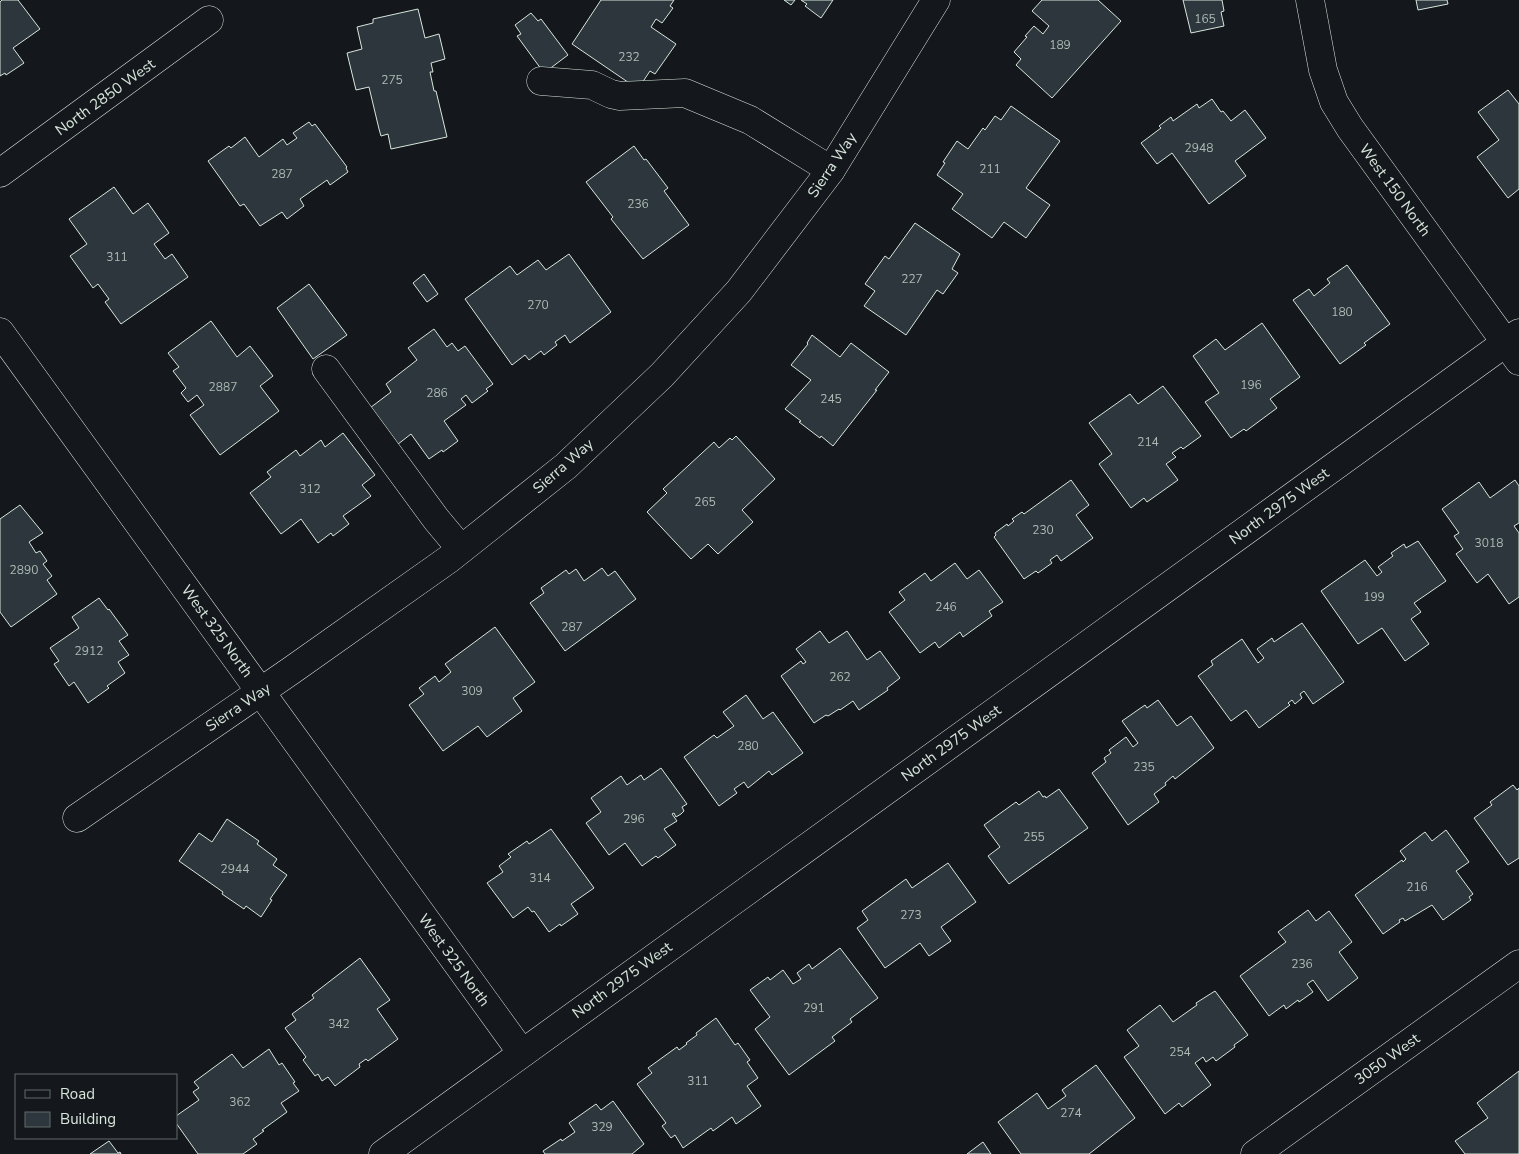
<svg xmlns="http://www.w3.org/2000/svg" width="1519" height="1154" font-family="'Nunito Sans',sans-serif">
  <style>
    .building { fill: #2c363c; stroke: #d8e6dc }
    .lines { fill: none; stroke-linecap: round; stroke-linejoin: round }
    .minor-casing { stroke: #d8e6dc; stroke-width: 29 }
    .minor { stroke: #14181c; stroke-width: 28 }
    .labels { text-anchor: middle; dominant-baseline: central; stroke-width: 4; stroke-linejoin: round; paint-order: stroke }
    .number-label { font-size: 12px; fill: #adbab4 }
    .street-label { font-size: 15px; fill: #d8e6dc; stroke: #14181c }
  </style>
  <rect width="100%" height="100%" fill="#14181c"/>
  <g class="building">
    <polygon points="2,0 18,0 40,29 13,48 24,63 6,75 5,73 0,76 0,2"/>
    <polygon points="601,0 674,0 670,6 673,8 662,23 656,19 651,27 676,44 655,74 650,71 638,89 572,44"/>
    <polygon points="784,0 795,0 791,5"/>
    <polygon points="801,0 833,0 821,18 805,6 807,4"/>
    <polygon points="1042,0 1098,0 1121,21 1052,98 1016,65 1021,59 1014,52 1027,37 1025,36 1034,26 1043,34 1049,26 1032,11"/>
    <polygon points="1183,0 1222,0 1224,11 1221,12 1224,26 1191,33"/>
    <polygon points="1416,0 1447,0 1448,4 1418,10"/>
    <polygon points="418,9 425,38 439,34 445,59 431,63 433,72 430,72 434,91 436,91 447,137 391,149 388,134 381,136 379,129 369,87 356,90 347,53 362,49 357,27 373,23 373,19"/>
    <polygon points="531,13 538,21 541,19 568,55 544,73 517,36 521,34 515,25"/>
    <polygon points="1508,90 1519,104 1519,189 1508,198 1477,157 1499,140 1478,112"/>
    <polygon points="1212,99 1221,112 1223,111 1231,121 1245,110 1266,138 1235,161 1246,176 1209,204 1172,153 1157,164 1141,143 1161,128 1159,126 1171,117 1173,121 1197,104 1199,108"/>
    <polygon points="1011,106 1060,141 1026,188 1050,205 1026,238 1004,222 992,238 952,209 963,194 937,175 945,163 943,162 957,141 968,149 983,128 985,130 995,116 1001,120"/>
    <polygon points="309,122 312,126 315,124 347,167 346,168 348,172 330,185 327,180 300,199 304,206 287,219 282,212 260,226 244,204 240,206 208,161 229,146 231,148 245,137 259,157 283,139 287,145 297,138 293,133"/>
    <polygon points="634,146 644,160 646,159 668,188 664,191 689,225 643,259 611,219 613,217 586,182"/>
    <polygon points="114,187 133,214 148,203 169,233 154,244 165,259 172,254 188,277 121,324 105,302 109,299 98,284 93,288 70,256 87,244 69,219"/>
    <polygon points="915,223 960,254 952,269 958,273 943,294 937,290 906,335 864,306 875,291 865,284 885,256 889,259"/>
    <polygon points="569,254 611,312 570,343 565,335 555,342 557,345 544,355 541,351 529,360 525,355 512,365 465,299 510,266 517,275 538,260 546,270"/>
    <polygon points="1347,265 1390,324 1364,343 1366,345 1340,364 1293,300 1309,289 1314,296 1330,283 1327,279"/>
    <polygon points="424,274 438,294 427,302 413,283"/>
    <polygon points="309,284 347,335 313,359 277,308"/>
    <polygon points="211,321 237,357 250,346 273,376 260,386 279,411 220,455 190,415 204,405 197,395 188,402 181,393 186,388 173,371 179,367 168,353"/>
    <polygon points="1262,323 1300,377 1270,399 1277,408 1246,431 1244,429 1231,438 1205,402 1219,393 1193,356 1216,339 1225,350"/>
    <polygon points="434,329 447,347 452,343 458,351 465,346 493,384 486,389 488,391 472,403 466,395 461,399 466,405 444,421 458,441 443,452 442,450 429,459 411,434 393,448 366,411 391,392 386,384 417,360 408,348"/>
    <polygon points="812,335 840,357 851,343 889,372 875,390 877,390 833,446 821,436 820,438 799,422 801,421 785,409 811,380 791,365 808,344 807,343"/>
    <polygon points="1163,386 1201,436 1183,449 1181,447 1172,453 1176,457 1166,464 1178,480 1147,502 1144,498 1131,508 1099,464 1112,454 1089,423 1130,394 1138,404"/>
    <polygon points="343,433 375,475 362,485 371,496 343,516 349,524 333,536 331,533 318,543 301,519 281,534 250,493 271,477 267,472 296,450 300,456 321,440 325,447"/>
    <polygon points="736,436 775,479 742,510 753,522 718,554 708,544 691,559 647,512 667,493 663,489 714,442 719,448 730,438 732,440"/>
    <polygon points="1071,480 1089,505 1076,515 1093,538 1061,561 1057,555 1050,560 1052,563 1038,573 1036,571 1024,579 994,537 996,535 995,533 1007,524 1008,526 1014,521 1012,519 1022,512 1024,514"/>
    <polygon points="1515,480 1519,486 1519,523 1514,526 1519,533 1519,597 1509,604 1488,574 1477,583 1456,554 1463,549 1454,536 1459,533 1442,509 1479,482 1490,498"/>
    <polygon points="20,505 43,533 29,542 36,553 40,551 47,561 43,564 52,576 47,580 57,594 11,627 0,612 0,519"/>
    <polygon points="1418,541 1446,581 1414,603 1421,612 1411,619 1429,644 1405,661 1382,628 1358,644 1321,591 1365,560 1377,576 1382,572 1378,567 1393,556 1391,553 1404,544 1406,548"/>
    <polygon points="955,563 967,579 979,570 1003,602 989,611 992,616 963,637 960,632 939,648 935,642 920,653 889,612 905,600 899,592 925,573 931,581"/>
    <polygon points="602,568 608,576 615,571 636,599 565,651 530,603 544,593 541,588 566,570 569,574 576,569 584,581"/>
    <polygon points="99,598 108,610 109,609 128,635 119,641 129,655 118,662 125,673 107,686 109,688 88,703 74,682 69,686 54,664 59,661 50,648 79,628 72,617"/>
    <polygon points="1302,623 1344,682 1313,704 1304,691 1300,694 1302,698 1295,704 1292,700 1288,703 1290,705 1259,728 1246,710 1231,721 1198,676 1213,665 1211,661 1242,639 1258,663 1264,658 1257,649 1272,638 1274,642"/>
    <polygon points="495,627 535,682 513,698 522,711 487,737 478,726 443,751 409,705 424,694 419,688 435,676 439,682 451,672 445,664"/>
    <polygon points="820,631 829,643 847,631 867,660 880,651 900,678 887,688 888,690 859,710 853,701 840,710 839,709 828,716 826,715 814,723 781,676 801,661 803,664 806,662 796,649"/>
    <polygon points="746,695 763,719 773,712 803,753 772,775 769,771 748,788 744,782 734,789 737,793 719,806 684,757 714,735 717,738 734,726 723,712"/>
    <polygon points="1158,700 1177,726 1191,716 1214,748 1175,779 1173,776 1165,783 1166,785 1154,794 1159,802 1128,825 1092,773 1106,762 1104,758 1111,753 1109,750 1126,737 1133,747 1138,743 1122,721 1145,705 1147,708"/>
    <polygon points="661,768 687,804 682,807 684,811 681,814 676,817 674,813 672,814 677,821 664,829 676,845 658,858 656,856 642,866 625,843 609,855 586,823 601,812 591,798 621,776 627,785 641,775 644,780"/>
    <polygon points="1513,785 1517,790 1519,788 1519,858 1508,865 1474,818 1492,805 1490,802"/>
    <polygon points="1059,789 1088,828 1009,884 988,856 1000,847 984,825 1016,802 1019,805 1039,791 1043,797 1045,796 1046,798"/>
    <polygon points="227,819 259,841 257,844 277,859 273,865 287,875 270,899 272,900 261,917 246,906 244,909 222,894 223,892 179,861 199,833 212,842"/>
    <polygon points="551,829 594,888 571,904 578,914 561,926 560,924 549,932 534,911 532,912 528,907 513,918 487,883 503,872 499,866 511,857 508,854 527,841 529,844"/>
    <polygon points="1446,830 1469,862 1456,871 1473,894 1469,897 1471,900 1443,920 1432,905 1405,921 1403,918 1399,920 1400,922 1383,934 1355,895 1402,860 1403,862 1406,859 1400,851 1425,832 1432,841"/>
    <polygon points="948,863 976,902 941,927 951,941 929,956 920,943 885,968 857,928 868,920 862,911 906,879 912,888"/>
    <polygon points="1308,910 1316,921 1329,911 1352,942 1339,952 1358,978 1328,1001 1313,980 1307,984 1313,992 1299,1002 1298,1000 1286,1009 1284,1005 1269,1016 1240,976 1286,942 1278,932"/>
    <polygon points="840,948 878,998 850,1019 852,1022 832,1037 835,1041 789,1075 755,1029 770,1017 750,990 768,977 770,980 783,970 793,984 801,979 797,973 809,964 812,969"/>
    <polygon points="360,958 390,1000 377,1009 398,1039 368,1061 366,1059 359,1064 360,1067 335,1086 328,1077 322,1081 318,1074 315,1076 303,1060 306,1057 285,1028 296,1020 292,1014 314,998 312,995"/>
    <polygon points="1215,991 1248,1035 1234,1045 1235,1047 1216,1061 1213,1057 1206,1062 1203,1057 1195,1063 1211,1085 1182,1107 1179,1103 1165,1114 1124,1057 1139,1046 1127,1030 1160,1005 1173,1022 1197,1005 1196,1003"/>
    <polygon points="716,1018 735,1045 738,1043 750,1060 747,1062 758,1078 747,1086 761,1106 736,1124 732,1117 713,1131 711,1128 683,1148 675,1135 671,1138 662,1126 666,1123 637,1084 652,1073 648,1068 677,1047 679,1050 687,1044 686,1043 697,1035 696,1033"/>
    <polygon points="269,1049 279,1065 282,1063 295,1082 293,1083 299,1091 281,1103 287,1112 262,1130 264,1131 253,1139 257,1144 243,1154 198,1154 176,1123 176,1116 199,1100 193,1092 199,1088 194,1082 232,1054 243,1068"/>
    <polygon points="1096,1065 1135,1118 1089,1154 1021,1154 998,1122 1037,1093 1048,1109 1066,1096 1062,1090"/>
    <polygon points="1519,1071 1519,1154 1465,1154 1455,1141 1488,1118 1477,1103"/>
    <polygon points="613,1101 644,1144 632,1154 545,1154 543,1151 561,1139 562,1141 575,1132 569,1123 596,1104 601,1110"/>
    <polygon points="109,1141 118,1153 120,1152 121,1154 90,1154"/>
    <polygon points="983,1142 991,1154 967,1154"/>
  </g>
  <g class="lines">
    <g class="minor-casing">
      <g id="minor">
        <polyline points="1310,0 1323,70 1334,102 1350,128 1519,361"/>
        <polyline points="541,81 592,85 611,94 620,96 685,93 750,120 831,170"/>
        <polyline points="0,173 209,20"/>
        <polyline points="0,332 522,1053"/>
        <polyline points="326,369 436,519 461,549"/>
        <polyline points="77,818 292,670 449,559 566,466 662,375 739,291 831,170 936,0"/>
        <polyline points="383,1154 1519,333"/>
        <polyline points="1255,1154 1519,964"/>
      </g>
    </g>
    <use href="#minor" class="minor"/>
  </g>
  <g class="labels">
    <g class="number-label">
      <text x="1205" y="19">165</text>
      <text x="1060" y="45">189</text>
      <text x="629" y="57">232</text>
      <text x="392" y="80">275</text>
      <text x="1199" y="148">2948</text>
      <text x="990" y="169">211</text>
      <text x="282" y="174">287</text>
      <text x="638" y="204">236</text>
      <text x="117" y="257">311</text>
      <text x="912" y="279">227</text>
      <text x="538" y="305">270</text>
      <text x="1342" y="312">180</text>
      <text x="1251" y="385">196</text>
      <text x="223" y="387">2887</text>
      <text x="437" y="393">286</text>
      <text x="831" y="399">245</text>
      <text x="1148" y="442">214</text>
      <text x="310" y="489">312</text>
      <text x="705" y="502">265</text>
      <text x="1043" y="530">230</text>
      <text x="1489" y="543">3018</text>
      <text x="24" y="570">2890</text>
      <text x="1374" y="597">199</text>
      <text x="946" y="607">246</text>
      <text x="572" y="627">287</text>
      <text x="89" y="651">2912</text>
      <text x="840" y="677">262</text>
      <text x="472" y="691">309</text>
      <text x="748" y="746">280</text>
      <text x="1144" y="767">235</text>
      <text x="634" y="819">296</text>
      <text x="1034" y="837">255</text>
      <text x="235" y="869">2944</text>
      <text x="540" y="878">314</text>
      <text x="1417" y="887">216</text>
      <text x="911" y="915">273</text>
      <text x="1302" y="964">236</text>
      <text x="814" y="1008">291</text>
      <text x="339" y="1024">342</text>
      <text x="1180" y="1052">254</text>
      <text x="698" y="1081">311</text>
      <text x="240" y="1102">362</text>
      <text x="1071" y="1113">274</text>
      <text x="602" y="1127">329</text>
    </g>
    <g class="street-label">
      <text transform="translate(105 97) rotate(-36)">North 2850 West</text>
      <text transform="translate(832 165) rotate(-56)">Sierra Way</text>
      <text transform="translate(1395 190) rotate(54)">West 150 North</text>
      <text transform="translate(563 466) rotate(-41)">Sierra Way</text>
      <text transform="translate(1279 506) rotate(-36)">North 2975 West</text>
      <text transform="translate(217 631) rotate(54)">West 325 North</text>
      <text transform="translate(238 707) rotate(-34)">Sierra Way</text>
      <text transform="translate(951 743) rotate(-36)">North 2975 West</text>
      <text transform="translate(454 960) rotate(54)">West 325 North</text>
      <text transform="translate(622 980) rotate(-36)">North 2975 West</text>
      <text transform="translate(1387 1059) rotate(-36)">3050 West</text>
    </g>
  </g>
  <rect x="15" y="1074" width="162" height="65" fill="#14181c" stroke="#626a69"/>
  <rect x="25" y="1090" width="25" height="8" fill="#14181c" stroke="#626a69"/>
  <text x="60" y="1099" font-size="15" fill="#d8e6dc">Road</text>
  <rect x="25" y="1112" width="25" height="15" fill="#2c363c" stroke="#626a69"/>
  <text x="60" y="1124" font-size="15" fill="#d8e6dc">Building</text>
</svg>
